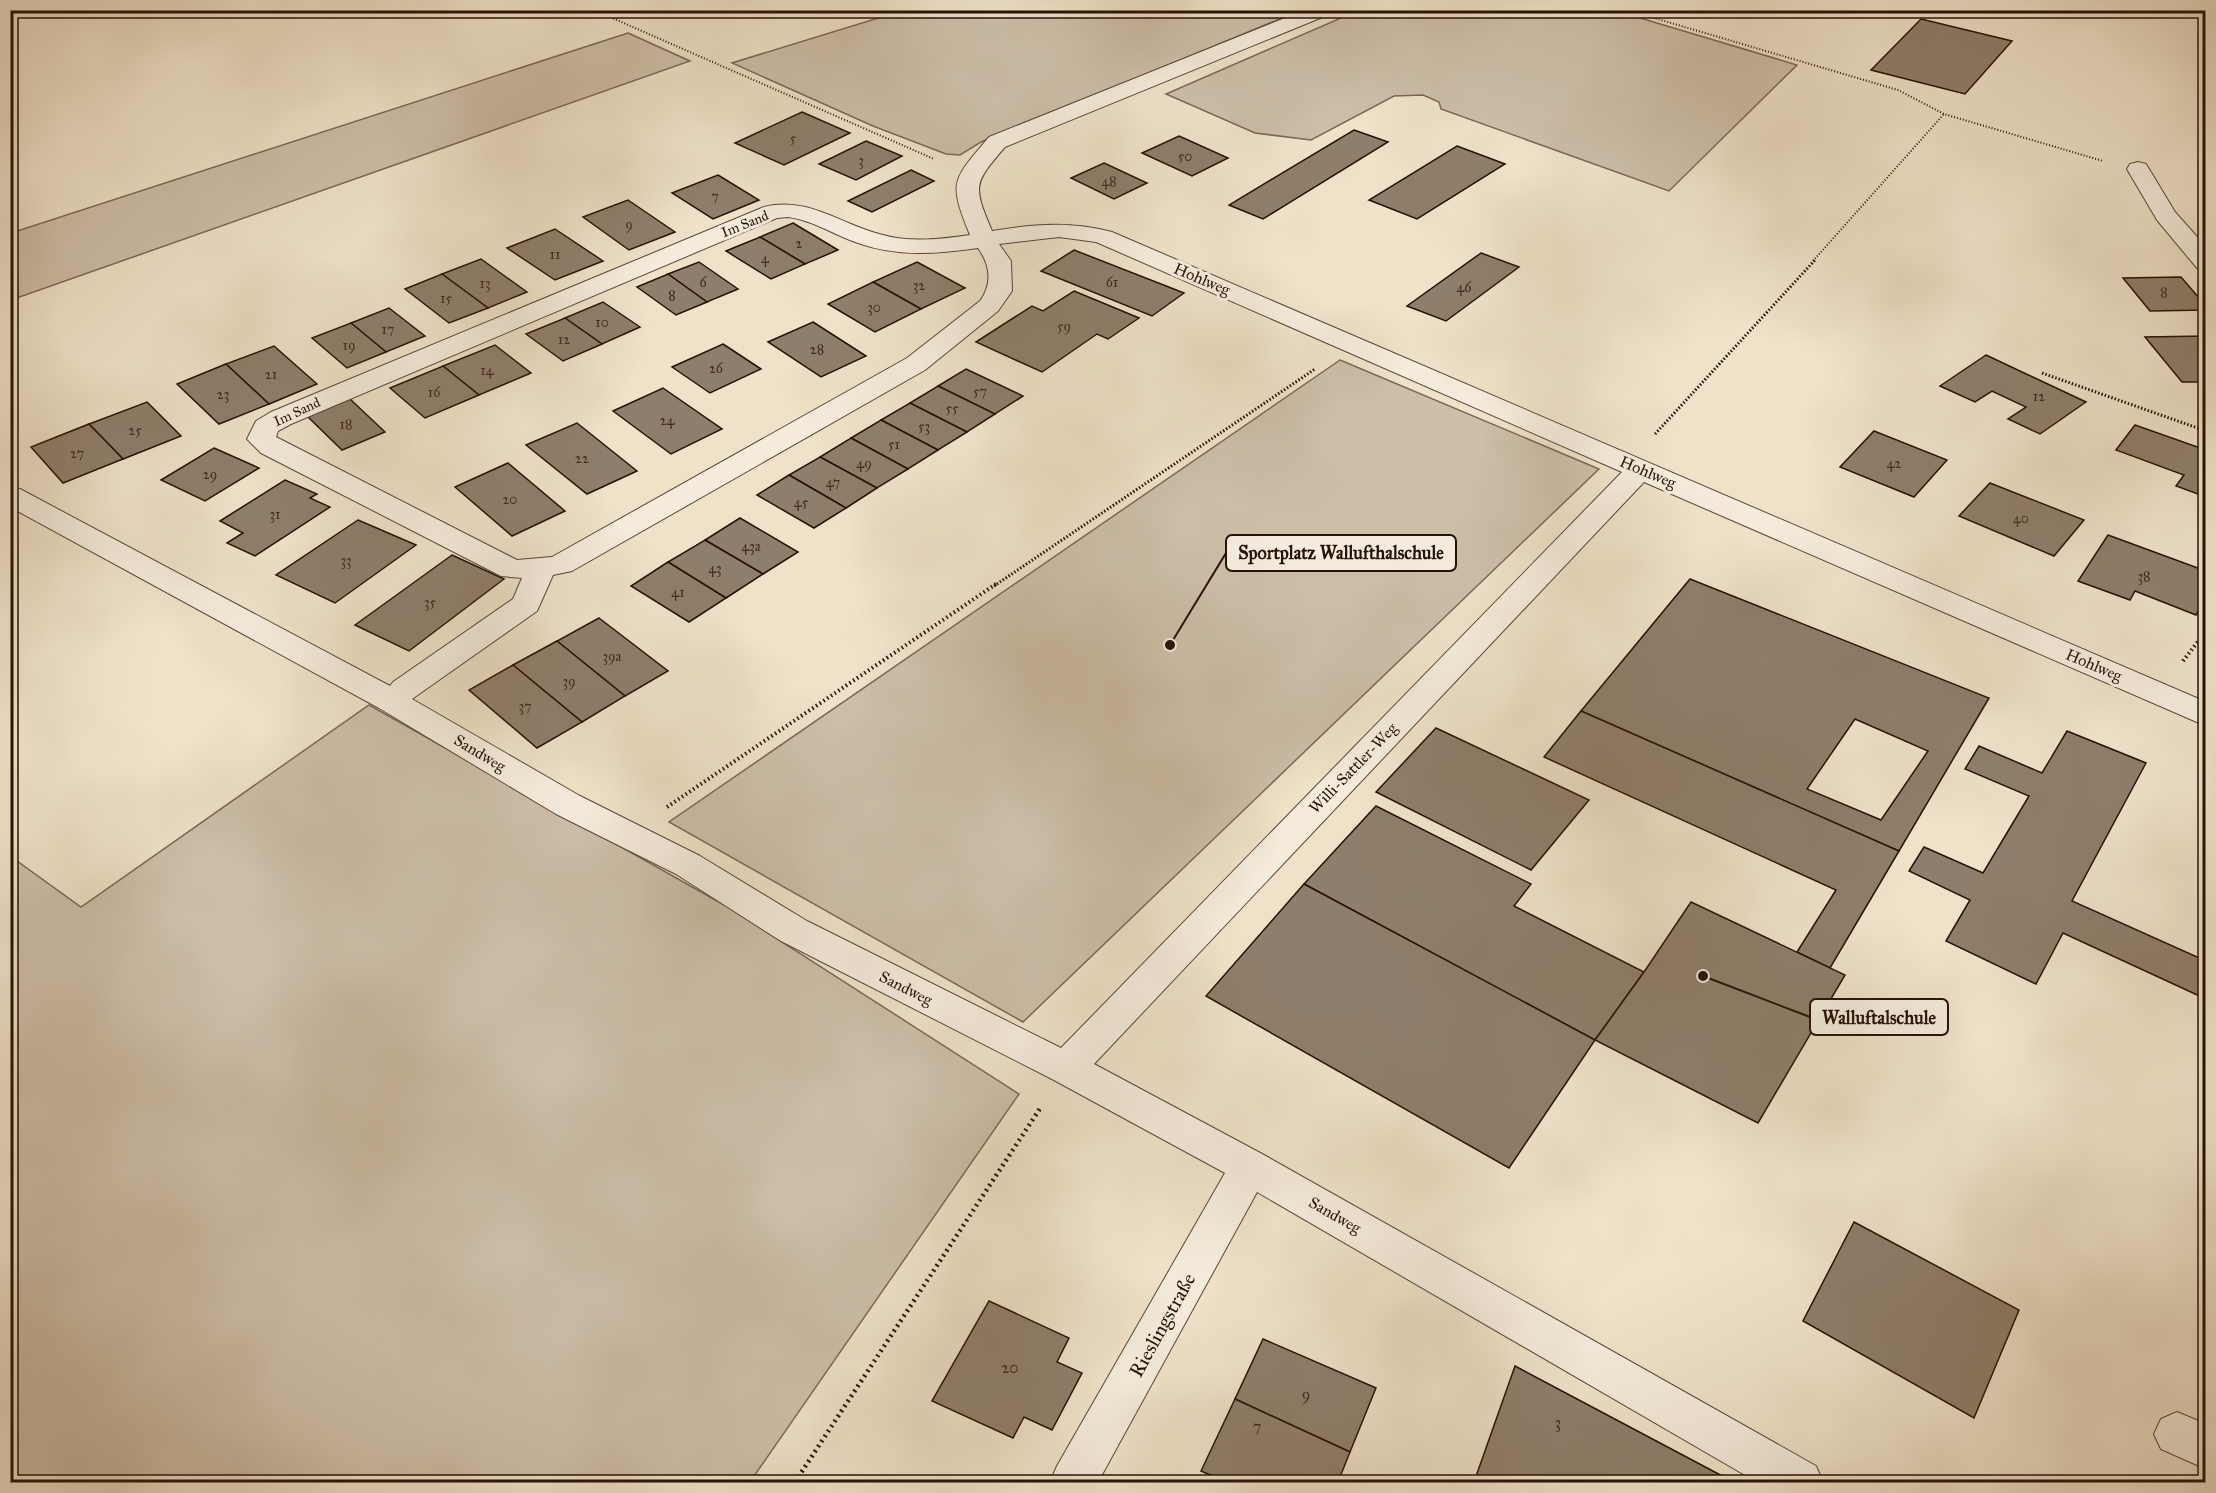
<svg xmlns="http://www.w3.org/2000/svg" width="2216" height="1493" font-family="'IM FELL Great Primer',serif">
  <style>
    .green { fill: #cdbea8; stroke: #7a6857; stroke-width: 1.5 }
    .building { fill: #8f7e6b; stroke: #261106; stroke-width: 1.5; fill-rule: evenodd }
    .lines { fill: none; stroke-linecap: round; stroke-linejoin: round }
    .minor-casing { stroke: #584537; stroke-width: 2 }
    .path-far3 { stroke: #261106; stroke-width: 2; stroke-dasharray: 1 2; stroke-linecap: butt }
    .path-far2 { stroke: #261106; stroke-width: 3; stroke-dasharray: 1.5 2; stroke-linecap: butt }
    .path-far1 { stroke: #261106; stroke-width: 4; stroke-dasharray: 1.5 3; stroke-linecap: butt }
    .path { stroke: #261106; stroke-width: 4.5; stroke-dasharray: 2 4; stroke-linecap: butt }
    .minor { fill: #f5ecdc; fill-rule: evenodd }
    .labels { text-anchor: middle; dominant-baseline: central; stroke-width: 6; stroke-linejoin: round; paint-order: stroke }
    .number-label { font-size: 14px; fill: #402c1f }
    .far-street-label { font-size: 14px; fill: #261106; stroke: #f5ecdc }
    .street-label { font-size: 16px; fill: #261106; stroke: #f5ecdc }
    .near-number-label { font-size: 16px; fill: #402c1f }
    .near-street-label { font-size: 20px; fill: #261106; stroke: #f5ecdc }
    .leader { fill: none; stroke: #261106; stroke-width: 2 }
    .callout-dot { fill: #261106; stroke: #f5ecdc; stroke-width: 2 }
    .callout { fill: #f5ecdc; stroke: #261106; stroke-width: 2 }
    .callout-label { font-size: 18px; text-anchor: middle; font-weight: bold; fill: #261106 }
  </style>
  <rect width="100%" height="100%" fill="#efe2c9"/>
  <filter id="stains"><feTurbulence type="fractalNoise" baseFrequency=".00333" numOctaves="4"/><feColorMatrix values="0 0 0 0 .2 0 0 0 0 .09 0 0 0 0 .02 0 0 0 .5 -.17"/></filter>
  <radialGradient id="worn" r=".72"><stop offset=".6" stop-color="#630" stop-opacity="0"/><stop offset="1" stop-color="#630" stop-opacity=".3"/></radialGradient>
  <g class="green">
    <polygon points="901,11 1299,11 981,142 960,155 946,154 873,126 732,63"/>
    <polygon points="1357,11 1617,11 1797,65 1669,191 1441,109 1439,102 1423,95 1394,96 1311,140 1255,133 1166,94"/>
    <polygon points="628,33 690,61 11,300 11,233"/>
    <polygon points="1340,360 1599,469 1023,1022 669,822"/>
    <polygon points="369,705 726,906 1019,1094 750,1482 11,1482 10,856 81,907"/>
  </g>
  <g class="building">
    <polygon points="1921,19 2012,41 1965,94 1871,70"/>
    <polygon points="802,112 850,133 784,165 735,143"/>
    <polygon points="1354,130 1388,142 1263,219 1229,205"/>
    <polygon points="1179,136 1228,158 1192,176 1142,153"/>
    <polygon points="866,141 902,156 856,180 819,164"/>
    <polygon points="1457,146 1505,164 1417,219 1369,200"/>
    <polygon points="1104,163 1147,183 1114,199 1071,178"/>
    <polygon points="911,170 934,181 872,212 848,201"/>
    <polygon points="718,175 759,200 713,219 672,193"/>
    <polygon points="628,200 675,232 629,250 583,217"/>
    <polygon points="793,223 838,250 805,264 760,237"/>
    <polygon points="555,229 603,261 555,280 507,248"/>
    <polygon points="760,237 805,264 771,279 726,251"/>
    <polygon points="1074,250 1184,293 1152,316 1041,271"/>
    <polygon points="1481,253 1519,267 1446,321 1407,306"/>
    <polygon points="481,259 527,292 488,308 442,274"/>
    <polygon points="699,262 738,289 707,302 668,274"/>
    <polygon points="917,262 965,288 921,309 873,282"/>
    <polygon points="442,274 488,308 449,323 405,289"/>
    <polygon points="668,274 707,302 676,315 637,287"/>
    <polygon points="2181,277 2206,306 2206,310 2150,311 2123,278"/>
    <polygon points="873,282 921,309 875,332 828,304"/>
    <polygon points="1074,291 1139,318 1108,339 1097,334 1042,372 976,342 1032,306 1043,311"/>
    <polygon points="603,302 640,327 602,344 565,318"/>
    <polygon points="389,308 425,336 386,352 351,323"/>
    <polygon points="565,318 602,344 563,361 526,334"/>
    <polygon points="813,322 866,356 821,377 768,342"/>
    <polygon points="351,323 386,352 347,368 312,338"/>
    <polygon points="2206,336 2206,382 2182,382 2145,337"/>
    <polygon points="723,344 761,369 710,393 672,367"/>
    <polygon points="495,345 531,373 479,395 443,366"/>
    <polygon points="274,346 317,384 269,404 226,364"/>
    <polygon points="1986,355 2086,402 2040,434 2008,419 2026,407 1992,391 1975,402 1940,386"/>
    <polygon points="226,364 269,404 219,424 177,384"/>
    <polygon points="443,366 479,395 425,418 390,388"/>
    <polygon points="966,369 1023,396 995,414 938,386"/>
    <polygon points="938,386 995,414 967,432 910,403"/>
    <polygon points="663,388 722,429 671,454 613,411"/>
    <polygon points="350,399 385,432 342,450 307,416"/>
    <polygon points="147,402 181,436 123,459 89,424"/>
    <polygon points="910,403 967,432 938,450 881,420"/>
    <polygon points="881,420 938,450 908,469 851,438"/>
    <polygon points="577,423 637,471 587,494 526,445"/>
    <polygon points="89,424 123,459 63,483 31,447"/>
    <polygon points="2135,425 2206,450 2206,497 2176,486 2184,475 2116,450"/>
    <polygon points="1874,431 1947,460 1914,497 1840,467"/>
    <polygon points="851,438 908,469 877,488 820,457"/>
    <polygon points="214,448 259,468 205,501 161,480"/>
    <polygon points="820,457 877,488 846,508 789,475"/>
    <polygon points="508,463 565,511 512,536 455,487"/>
    <polygon points="789,475 846,508 814,528 757,495"/>
    <polygon points="285,480 317,494 310,498 330,507 255,556 227,543 243,533 220,521"/>
    <polygon points="1990,483 2084,520 2054,556 1959,516"/>
    <polygon points="740,518 798,552 763,574 705,540"/>
    <polygon points="358,520 416,545 335,603 276,575"/>
    <polygon points="2108,535 2206,571 2206,598 2196,615 2135,591 2130,600 2078,581"/>
    <polygon points="705,540 763,574 726,598 668,562"/>
    <polygon points="452,555 504,579 409,651 355,625"/>
    <polygon points="668,562 726,598 689,622 631,586"/>
    <path d="M1690 579 1989 698 1899 851 1581 711ZM1855 719 1928 751 1881 820 1807 789Z"/>
    <polygon points="599,618 668,671 625,696 557,641"/>
    <polygon points="557,641 625,696 582,722 513,665"/>
    <polygon points="513,665 582,722 537,748 469,690"/>
    <polygon points="1581,711 1899,851 1830,968 1797,952 1836,890 1544,757"/>
    <polygon points="1436,728 1589,800 1531,870 1376,792"/>
    <polygon points="2067,731 2146,763 2072,901 2206,961 2206,999 2063,933 2036,984 1946,941 1970,900 1909,871 1924,847 1983,873 2029,796 1965,769 1979,746 2042,773"/>
    <polygon points="1376,806 1531,884 1514,906 1644,972 1595,1040 1304,884"/>
    <polygon points="1304,884 1595,1040 1509,1168 1206,996"/>
    <polygon points="1691,902 1845,975 1758,1123 1595,1040 1644,972"/>
    <polygon points="1854,1222 2019,1310 1974,1418 1803,1321"/>
    <polygon points="989,1301 1069,1338 1057,1362 1082,1373 1052,1430 1024,1417 1013,1438 932,1401"/>
    <polygon points="1263,1339 1376,1388 1350,1452 1235,1399"/>
    <polygon points="1515,1366 1726,1478 1725,1482 1474,1482"/>
    <polygon points="1235,1399 1350,1452 1338,1482 1227,1482 1201,1471"/>
  </g>
  <g class="lines">
    <g class="minor-casing">
      <g id="minor">
        <path d="M1305 10H1332L1330 14 1005 147C973 184 973 186 992 231 1034 224 1071 221 1112 232L2206 702V726L1644 482 1094 1064 1264 1155 1816 1466 1823 1482H1757L1257 1192 1098 1482H1050L1057 1466 1225 1173 1052 1079 781 941 676 874 556 814 379 708 10 507V487L20 489 390 686 393 682 513 599 522 578 501 576 261 453 247 439 256 421 271 412 764 207C809 196 841 225 883 235 911 243 942 239 970 235 948 181 952 181 989 137ZM788 217C813 220 834 235 858 243 897 257 937 254 978 248 990 265 993 283 980 301L907 358 552 557 517 560 276 437 278 431 291 424 777 218ZM1059 237 1096 242 1622 472 1061 1048 807 921 700 856 580 796 412 699 537 611 553 575 572 571 925 370 998 311 1012 291 1011 261 999 244Z"/>
        <polygon points="2138,162 2146,164 2175,212 2206,247 2206,270 2197,268 2157,220 2127,169 2130,164"/>
        <polygon points="2177,1412 2206,1424 2206,1469 2161,1449 2154,1434 2161,1419"/>
      </g>
    </g>
    <g class="path-far3">
      <polyline points="594,10 934,159"/>
      <polyline points="1627,10 1898,90 1944,114 2103,161"/>
      <polyline points="1813,261 1944,114"/>
    </g>
    <g class="path-far2">
      <polyline points="2042,373 2206,431"/>
      <polyline points="1655,434 1815,260"/>
      <polyline points="994,586 1315,369"/>
    </g>
    <g class="path-far1">
      <polyline points="2183,661 2206,631"/>
      <polyline points="667,807 996,584"/>
    </g>
    <polyline class="path" points="795,1482 1041,1107"/>
    <use href="#minor" class="minor"/>
  </g>
  <g class="labels">
    <g class="number-label">
      <text x="793" y="138">5</text>
      <text x="1185" y="156">50</text>
      <text x="861" y="160">3</text>
      <text x="1109" y="181">48</text>
      <text x="715" y="196">7</text>
      <text x="629" y="224">9</text>
      <text x="799" y="243">2</text>
      <text x="555" y="254">11</text>
      <text x="765" y="258">4</text>
      <text x="703" y="282">6</text>
      <text x="1112" y="282">61</text>
      <text x="485" y="283">13</text>
      <text x="919" y="285">32</text>
      <text x="1464" y="287">46</text>
      <text x="2164" y="292">8</text>
      <text x="672" y="295">8</text>
      <text x="446" y="298">15</text>
      <text x="874" y="307">30</text>
      <text x="602" y="322">10</text>
      <text x="1064" y="326">59</text>
      <text x="388" y="329">17</text>
      <text x="564" y="339">12</text>
      <text x="349" y="345">19</text>
      <text x="817" y="349">28</text>
      <text x="716" y="368">26</text>
      <text x="487" y="370">14</text>
      <text x="271" y="374">21</text>
      <text x="980" y="391">57</text>
      <text x="434" y="392">16</text>
      <text x="223" y="394">23</text>
      <text x="2039" y="396">12</text>
      <text x="952" y="408">55</text>
      <text x="667" y="420">24</text>
      <text x="346" y="424">18</text>
      <text x="924" y="426">53</text>
      <text x="135" y="430">25</text>
      <text x="894" y="444">51</text>
      <text x="77" y="453">27</text>
      <text x="582" y="458">22</text>
      <text x="864" y="463">49</text>
      <text x="1894" y="463">42</text>
      <text x="210" y="474">29</text>
      <text x="833" y="482">47</text>
      <text x="510" y="499">20</text>
      <text x="801" y="502">45</text>
      <text x="275" y="514">31</text>
      <text x="2021" y="518">40</text>
      <text x="751" y="546">43a</text>
      <text x="346" y="560">33</text>
      <text x="715" y="568">43</text>
      <text x="2144" y="576">38</text>
      <text x="678" y="592">41</text>
      <text x="430" y="602">35</text>
      <text x="612" y="656">39a</text>
      <text x="569" y="681">39</text>
      <text x="525" y="706">37</text>
    </g>
    <g class="far-street-label">
      <text transform="translate(745 224) rotate(-22)">Im Sand</text>
      <text transform="translate(297 412) rotate(-25)">Im Sand</text>
    </g>
    <g class="street-label">
      <text transform="translate(1202 279) rotate(23)">Hohlweg</text>
      <text transform="translate(1648 472) rotate(23)">Hohlweg</text>
      <text transform="translate(2094 665) rotate(23)">Hohlweg</text>
      <text transform="translate(480 753) rotate(31)">Sandweg</text>
      <text transform="translate(1353 768) rotate(-46)">Willi-Sattler-Weg</text>
      <text transform="translate(906 988) rotate(27)">Sandweg</text>
      <text transform="translate(1335 1215) rotate(30)">Sandweg</text>
    </g>
    <g class="near-number-label">
      <text x="1010" y="1367">20</text>
      <text x="1306" y="1394">9</text>
      <text x="1558" y="1422">3</text>
      <text x="1257" y="1426">7</text>
    </g>
    <g class="near-street-label">
      <text transform="translate(1162 1325) rotate(-61)">Rieslingstraße</text>
    </g>
  </g>
  <path class="leader" d="M1170 645L1226 553M1703 976L1810 1017"/>
  <g class="callout-dot">
    <circle cx="1170" cy="645" r="6"/>
    <circle cx="1703" cy="976" r="6"/>
  </g>
  <g class="callout">
    <rect x="1226" y="535" width="230" height="36" rx="6"/>
    <rect x="1810" y="999" width="138" height="36" rx="6"/>
  </g>
  <g class="callout-label">
    <text x="1341" y="559">Sportplatz Wallufthalschule</text>
    <text x="1879" y="1024">Walluftalschule</text>
  </g>
  <rect width="2216" height="1493" fill="none" stroke="#efe2c9" stroke-width="36"/>
  <rect x="12" y="12" width="2192" height="1469" fill="none" stroke="#261106" stroke-width="3"/>
  <rect x="18" y="18" width="2180" height="1457" fill="none" stroke="#261106" stroke-width="1.5"/>
  <rect width="100%" height="100%" filter="url(#stains)"/>
  <rect width="100%" height="100%" fill="url(#worn)"/>
</svg>
